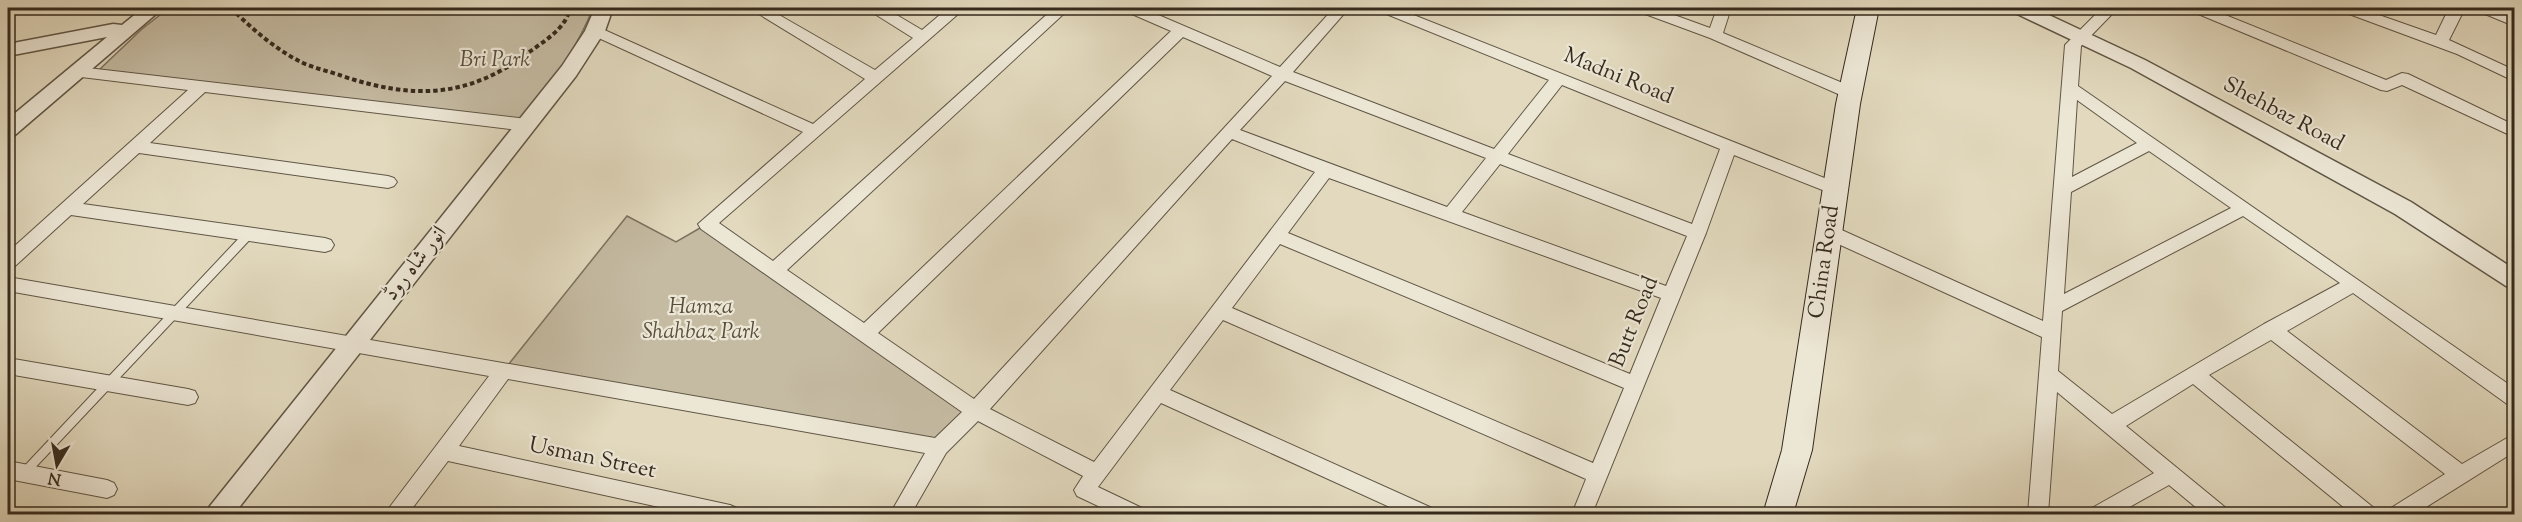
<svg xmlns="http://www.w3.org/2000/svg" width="2522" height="522" font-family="'Sorts Mill Goudy',Amiri,serif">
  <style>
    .green { fill: #c5bba3; stroke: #7d7260; stroke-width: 1.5 }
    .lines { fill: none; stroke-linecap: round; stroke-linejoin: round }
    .service-casing { stroke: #605645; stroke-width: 11 }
    .minor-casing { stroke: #605645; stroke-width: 2 }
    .tertiary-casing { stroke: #605645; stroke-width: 3 }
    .secondary-casing { stroke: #352a1d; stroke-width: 2 }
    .path { stroke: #352a1d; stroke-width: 4; stroke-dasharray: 4.5 3; stroke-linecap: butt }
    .service { stroke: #ece6d5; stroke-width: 9 }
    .minor { fill: #ece6d5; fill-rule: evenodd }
    .tertiary { fill: #ece6d5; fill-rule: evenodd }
    .secondary { fill: #ece6d5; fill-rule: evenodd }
    .labels { text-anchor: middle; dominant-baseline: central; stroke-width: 4.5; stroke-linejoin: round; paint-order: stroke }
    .park-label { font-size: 22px; font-style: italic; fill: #594e3e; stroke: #ece6d5 }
    .street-label { font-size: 22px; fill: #352a1d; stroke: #ece6d5 }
  </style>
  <rect width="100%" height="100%" fill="#e2d9be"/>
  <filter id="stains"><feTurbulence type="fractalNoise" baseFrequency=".00333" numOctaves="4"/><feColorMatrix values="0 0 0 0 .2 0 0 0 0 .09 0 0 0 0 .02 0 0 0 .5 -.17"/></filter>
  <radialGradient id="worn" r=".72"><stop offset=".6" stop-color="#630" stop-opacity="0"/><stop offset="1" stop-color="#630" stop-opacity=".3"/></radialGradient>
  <g class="green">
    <path d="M169 8H593C577 49 551 83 524 119L99 70 142 29Z"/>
    <polygon points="627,216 676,242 707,224 976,411 939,447 504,370"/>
  </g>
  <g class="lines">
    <g class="service-casing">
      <polyline id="service" points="24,473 249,234"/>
    </g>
    <g class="minor-casing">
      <g id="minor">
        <path d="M749 8H767L875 70 913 38 870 11 868 8H885L922 30 948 8H965L719 223 773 261 1054 8H1070L787 270 864 323 1171 31 1125 11 1123 8H1142L1280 67 1334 8H1349L1293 72 1494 149 1549 80 1379 11 1376 8H1396L1842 185 1845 189 1842 193H1830L1734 155 1706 233 1592 514H1572L1586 479 1223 320 1170 390 1432 508 1435 514H1405L1161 403 1098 487 1142 508 1145 514H1115L1077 496 1074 490 1083 476 978 421 946 453 911 514H890L925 453 508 379 459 446 730 505 737 508 740 514H691L448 461 408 514H386L389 508 489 376 8 291V277L935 438 962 412 701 229 698 224 803 132 590 34 587 31 595 26 600 28 813 124 865 79ZM1183 37 1272 76 974 399 878 333ZM1285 81 1486 158 1447 207 1240 130ZM1562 85 1720 149 1692 224 1508 154ZM1232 139 1315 172 1094 462 990 409ZM1500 164 1687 236 1666 286 1462 212ZM1329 178 1661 298 1630 374 1288 233ZM1280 244 1624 388 1593 463 1232 308Z"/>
        <polygon points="1634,8 1655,8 1710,28 1717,8 1731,8 1723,33 1857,89 1859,93 1857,97 1845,97 1710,38 1637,11"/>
        <path d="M2102 8H2118L2081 46 2078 86 2514 388V406L2507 404 2353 293 2287 331 2462 464 2514 434V452L2415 514H2388L2391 508 2445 474 2271 340 2209 375 2374 508 2377 514H2352L2193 384 2126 426 2226 508 2229 514H2204L2169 485 2117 514H2089L2092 508 2154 473 2057 392 2048 514H2028L2042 337 1823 237 1820 232 1823 227 1829 226 1835 227 2043 321 2065 45ZM2077 100 2137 143 2072 177ZM2149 151 2231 208 2064 294 2071 192ZM2243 216 2340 283 2264 324 2112 414 2058 371 2062 311Z"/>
        <polygon points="2188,8 2208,8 2386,80 2402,73 2408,74 2514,125 2514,137 2402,85 2387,91 2381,90 2191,11"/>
        <polygon points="2338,8 2359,8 2436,35 2449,8 2465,8 2449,40 2514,70 2514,81 2457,54 2341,11"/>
        <polygon points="2485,8 2495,8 2514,16 2514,26 2485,14 2482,11"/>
        <polygon points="79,67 527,119 533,121 535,125 533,129 527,131 205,92 150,143 388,176 394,178 397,182 394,186 388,188 139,153 83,204 325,238 331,240 334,245 331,250 325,252 71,215 14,267 8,269 8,252 188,90 73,76 71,72 73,68"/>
        <polygon points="8,358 188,389 195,391 198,397 195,403 188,405 8,374"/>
        <polygon points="8,461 107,480 114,483 117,489 114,495 107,498 8,479"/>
      </g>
    </g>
    <g class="tertiary-casing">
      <g id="tertiary">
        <polygon points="143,8 163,8 15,135 8,137 8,119 107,37 8,56 8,44 113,24 122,25"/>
        <polygon points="595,8 613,8 605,31 576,76 234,514 206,514 210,506 562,66 585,31"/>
        <polygon points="2011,8 2034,8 2145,60 2411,202 2514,269 2514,288 2506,286 2395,214 2131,68 2013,12"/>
      </g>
    </g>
    <g class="secondary-casing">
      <polygon id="secondary" points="1857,8 1879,8 1860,104 1812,450 1793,514 1763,514 1782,450 1836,104"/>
    </g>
    <path class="path" d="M231 8C251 28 274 48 299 61 312 68 329 71 342 76 412 99 467 99 528 53 544 41 566 29 570 8"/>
    <use href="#service" class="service"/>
    <use href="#minor" class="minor"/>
    <use href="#tertiary" class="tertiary"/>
    <use href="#secondary" class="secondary"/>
  </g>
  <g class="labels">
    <g class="park-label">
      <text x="495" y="61">Bri Park</text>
      <text x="701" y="308">Hamza<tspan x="701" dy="25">Shahbaz Park</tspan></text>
    </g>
    <g class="street-label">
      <text transform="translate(1618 77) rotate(22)">Madni Road</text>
      <text transform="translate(2283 115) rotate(28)">Shehbaz Road</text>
      <text transform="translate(1825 262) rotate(-82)">China Road</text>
      <text transform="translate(416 264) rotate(-52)">انور شاہ روڈ</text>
      <text transform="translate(1635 322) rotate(-68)">Butt Road</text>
      <text transform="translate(592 459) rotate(12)">Usman Street</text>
    </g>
  </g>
  <rect width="2522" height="522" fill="none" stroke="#e2d9be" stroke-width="30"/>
  <rect x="9" y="9" width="2504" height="504" fill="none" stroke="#352a1d" stroke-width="3"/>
  <rect x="15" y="15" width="2492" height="492" fill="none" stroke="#352a1d" stroke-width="1.5"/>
  <g transform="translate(57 465) rotate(190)" stroke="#ece6d5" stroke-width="4.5" paint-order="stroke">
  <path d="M0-4.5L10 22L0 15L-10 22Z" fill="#352a1d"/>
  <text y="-9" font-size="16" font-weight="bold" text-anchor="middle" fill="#352a1d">N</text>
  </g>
  <rect width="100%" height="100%" filter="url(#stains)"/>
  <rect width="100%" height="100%" fill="url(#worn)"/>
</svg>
